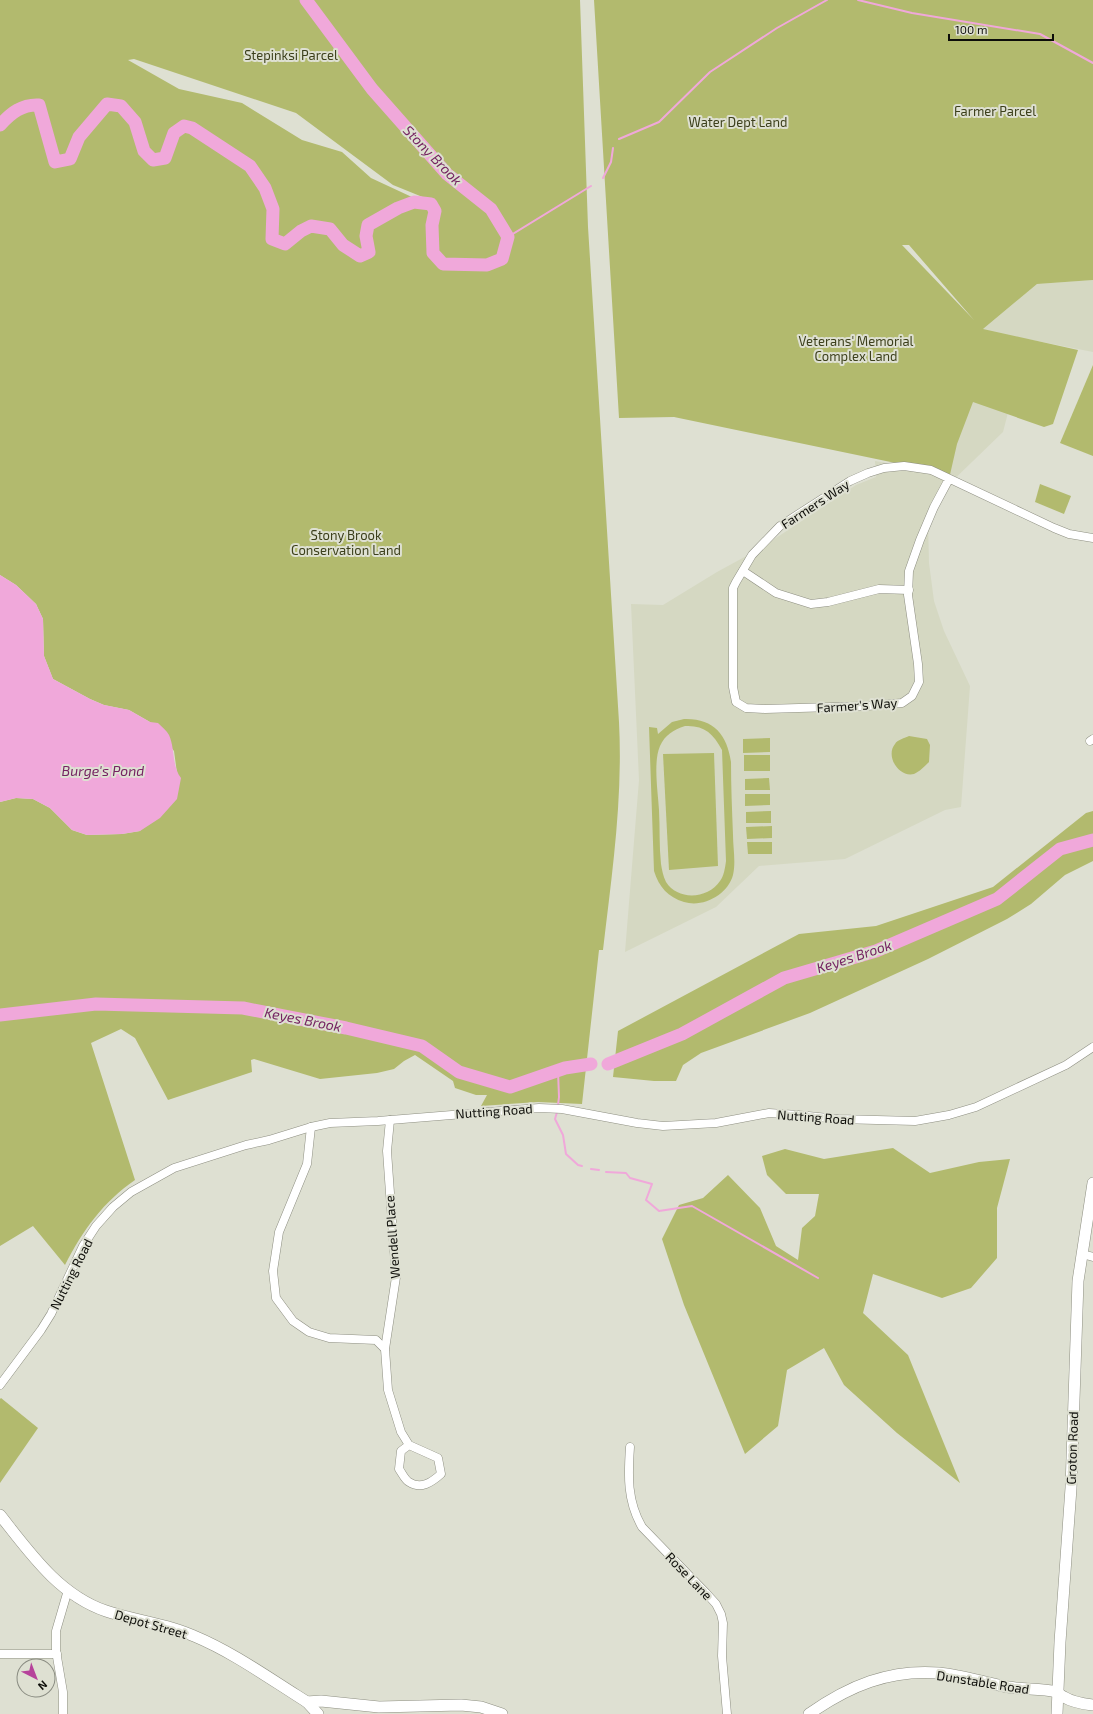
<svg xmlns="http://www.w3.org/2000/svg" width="1093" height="1714" font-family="'Exo 2',sans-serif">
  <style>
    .built { fill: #d5d8c2 }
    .green { fill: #b2ba6e; fill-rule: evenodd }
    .water { fill: #f0a8da }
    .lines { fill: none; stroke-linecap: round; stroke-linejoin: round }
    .stream { stroke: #f0a8da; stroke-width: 2 }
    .river { stroke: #f0a8da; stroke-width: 13 }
    .street-casing { stroke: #8e8f82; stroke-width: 9 }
    .secondary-casing { stroke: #8e8f82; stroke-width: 12 }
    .street { stroke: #fff; stroke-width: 8 }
    .secondary { stroke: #fff; stroke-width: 11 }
    .labels { text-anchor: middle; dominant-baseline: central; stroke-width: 4; stroke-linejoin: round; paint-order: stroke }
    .park-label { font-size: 13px; fill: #3c3f1b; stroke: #dee0d2 }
    .street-label { font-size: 13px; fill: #0d0d09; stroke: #dee0d2 }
    .water-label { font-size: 14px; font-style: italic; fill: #752362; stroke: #dee0d2 }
  </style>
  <rect width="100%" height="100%" fill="#dee0d2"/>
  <polygon class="built" points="1093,280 1093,352 1027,339 1003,432 942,491 928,521 929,563 934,601 944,631 970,686 961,807 945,810 845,859 759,866 716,907 625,952 639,780 631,604 663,605 717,572 761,548 856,485 876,477 875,461 934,471 983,329 1037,284"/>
  <g class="green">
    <path d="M0 0H580L588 227 619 722C623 799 612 874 603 950H599L582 1104 538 1102 481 1106 487 1095H476L455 1088 453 1081 415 1055 404 1061 394 1069 377 1073 320 1079 254 1059 251 1060 252 1072 168 1100 135 1038 121 1029 91 1043 135 1180C103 1202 83 1230 65 1265L33 1226 0 1246V802L16 798 33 799 50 808 72 830 87 835 122 834 140 831 177 773 174 751 150 722 129 710 104 705 90 699 53 679 44 656 43 619 36 604 16 585 0 575ZM134 59 296 113 393 185 425 198H414L371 178 342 152 302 140 242 103 179 89 128 60Z"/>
    <path d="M594 0H1093V280L1037 284 983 329 1078 350 1053 424 1044 427 973 402 957 444 949 479 934 471 674 417 619 418ZM902 245H909L974 320Z"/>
    <polygon points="1093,365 1093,456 1060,443"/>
    <polygon points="1040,484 1071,496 1064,514 1035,502"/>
    <path d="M684 719C713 718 727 734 731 762 731 786 732 810 733 835 733 848 736 862 733 875 728 894 704 908 684 902 668 897 659 887 654 871L649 727 657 728 658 734 672 722ZM685 726C704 725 713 733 722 750L726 861C725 868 724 876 720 881 708 899 678 901 666 882 663 876 662 870 661 864 659 846 660 828 659 810 658 792 653 762 660 746 665 735 673 730 685 726Z"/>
    <path d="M909 736 927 739 930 745 929 762C925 766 919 772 914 774 899 778 885 756 895 744 897 740 905 738 909 736Z"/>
    <polygon points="770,738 770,752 743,753 743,739"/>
    <polygon points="714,753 718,866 669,870 663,754"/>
    <rect x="744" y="755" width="26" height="16"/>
    <polygon points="769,778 770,790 745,790 745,779"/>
    <polygon points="745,794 770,794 770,805 745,806"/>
    <polygon points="771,811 771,823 746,823 746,812"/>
    <polygon points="1093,811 1093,861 1065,875 1031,904 1007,919 928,959 810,1013 701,1053 683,1065 676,1081 654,1081 613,1077 618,1031 799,934 876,926 993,887 1086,813"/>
    <polygon points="772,826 772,838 747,839 746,827"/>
    <polygon points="747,842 772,842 772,854 748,854"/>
    <polygon points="893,1148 930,1173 979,1162 1010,1159 997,1208 997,1258 971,1288 942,1298 873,1274 863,1313 908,1355 960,1483 897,1433 844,1385 824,1348 787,1370 778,1426 745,1454 684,1305 662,1239 679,1205 703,1198 728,1175 760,1208 776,1246 798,1260 802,1228 815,1216 819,1194 786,1194 767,1175 762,1156 785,1149 824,1159"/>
    <polygon points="1,1398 38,1428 0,1483 0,1399"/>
  </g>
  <path class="water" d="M0 575 16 585 36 604 43 619 44 656 53 679 90 699 104 705 129 710 150 722 158 723C162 727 167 731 169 735 175 748 172 767 181 778L177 799 160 818 140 831 122 834 87 835 72 830 50 808 33 799 16 798 0 802Z"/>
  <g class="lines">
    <g class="stream">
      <polyline points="858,0 912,13 1040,34 1093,63"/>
      <polyline points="619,139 659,122 710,72 777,28 827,0"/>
      <polyline points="603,178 611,162 613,148"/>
      <polyline points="508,237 591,186"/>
      <polyline points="558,1071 559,1097 558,1105"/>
      <polyline points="557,1112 555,1119 563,1135 566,1154 578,1165 582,1166"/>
      <polyline points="591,1169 599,1170"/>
      <polyline points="606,1172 626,1173 630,1178 652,1184 646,1200 659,1211 692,1206 818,1278"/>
    </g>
    <g class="river">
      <path d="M0 125C11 113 22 104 39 105L55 162 70 159 79 137 107 104 121 106 135 122 144 151 153 160 165 158 174 133 184 126 192 128 250 166 265 188 273 209 272 239 285 244 301 231 311 226 330 229 343 245 360 256 369 252 366 236 368 225 398 208 414 202 431 204 435 211 432 225 433 253 443 264 487 265 502 259 508 237 491 209 447 174 372 89 306 0"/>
      <polyline points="0,1015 96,1004 243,1008 346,1028 422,1046 459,1072 510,1087 565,1068 591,1064"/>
      <polyline points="608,1064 682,1034 784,978 876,951 997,899 1060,849 1093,840"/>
    </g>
    <g class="street-casing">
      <g id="street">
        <polyline points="949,479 934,507 920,540 909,571 908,595 918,664 919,682 912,696 902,703 867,706 765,709 746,708 736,702 733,687 733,588 736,582 752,555 780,526 850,481 868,473 884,468 904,466 931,470 1054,528 1069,534 1093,538"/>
        <polyline points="743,571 776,593 811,604 828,602 879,589 909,590"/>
        <polyline points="1090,741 1093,739"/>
        <path d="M390 1120 387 1151 396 1277 385 1349 388 1390 401 1432 409 1445 438 1458 441 1474C432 1482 421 1490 409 1482 405 1480 402 1473 399 1469L401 1451 409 1445"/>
        <polyline points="311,1127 307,1164 279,1232 273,1271 276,1298 293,1321 309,1332 329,1338 376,1340 385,1349"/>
        <polyline points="1082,1254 1093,1257"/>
        <polyline points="0,1385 41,1330 51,1314 83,1246 96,1226 113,1207 131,1192 174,1168 246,1145 269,1140 311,1127 330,1123 378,1121 539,1108 562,1109 637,1123 663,1126 716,1123 769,1113 798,1115 838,1119 915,1121 949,1115 976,1107 1066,1065 1093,1047"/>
        <path d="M630 1447C628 1476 627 1501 642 1527L706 1593 716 1604 721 1614 723 1623 722 1656 727 1714"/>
        <polyline points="0,1654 57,1654"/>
        <polyline points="63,1714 63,1692 56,1651 56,1631 68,1590"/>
      </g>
    </g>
    <g class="secondary-casing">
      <g id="secondary">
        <path d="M0 1515C30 1553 59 1595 106 1611 135 1621 166 1623 194 1636 230 1651 263 1674 296 1695L307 1702 318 1714"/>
        <polyline points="307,1702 321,1701 379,1707 461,1705 481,1707 502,1714"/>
        <path d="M809 1714C849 1686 889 1669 939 1673 962 1675 985 1683 1008 1687 1024 1690 1041 1688 1056 1692 1059 1693 1061 1696 1064 1697 1072 1702 1084 1704 1093 1705"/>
        <polyline points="1057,1714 1060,1642 1071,1488 1078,1281 1093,1183"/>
      </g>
    </g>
    <use href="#street" class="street"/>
    <use href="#secondary" class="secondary"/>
  </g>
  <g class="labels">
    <g class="park-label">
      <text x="291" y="55">Stepinksi Parcel</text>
      <text x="995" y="111">Farmer Parcel</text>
      <text x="738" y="122">Water Dept Land</text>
      <text x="856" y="341">Veterans' Memorial<tspan x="856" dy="15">Complex Land</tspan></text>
      <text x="346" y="535">Stony Brook<tspan x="346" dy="15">Conservation Land</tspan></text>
    </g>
    <g class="street-label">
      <text transform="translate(815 504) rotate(-33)">Farmers Way</text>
      <text transform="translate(857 705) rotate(-4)">Farmer's Way</text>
      <text transform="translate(494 1111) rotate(-4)">Nutting Road</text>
      <text transform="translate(816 1117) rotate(4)">Nutting Road</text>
      <text transform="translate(392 1237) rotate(-94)">Wendell Place</text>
      <text transform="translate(71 1274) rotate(-63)">Nutting Road</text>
      <text transform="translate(1072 1448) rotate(-88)">Groton Road</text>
      <text transform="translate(689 1576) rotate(46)">Rose Lane</text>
      <text transform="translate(151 1624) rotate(16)">Depot Street</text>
      <text transform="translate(983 1682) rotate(9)">Dunstable Road</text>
    </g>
    <g class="water-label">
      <text transform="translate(433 155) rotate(46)">Stony Brook</text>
      <text x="103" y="770">Burge's Pond</text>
      <text transform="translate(854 956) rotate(-18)">Keyes Brook</text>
      <text transform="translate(303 1019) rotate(11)">Keyes Brook</text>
    </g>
  </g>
  <g transform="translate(36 1678) rotate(138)"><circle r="19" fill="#dee0d2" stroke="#8a8c82"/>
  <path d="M0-3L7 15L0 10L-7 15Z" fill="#b6429b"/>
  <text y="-6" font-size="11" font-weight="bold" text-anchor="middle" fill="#0d0d09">N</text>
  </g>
  <path d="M949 34v6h104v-6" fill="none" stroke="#0d0d09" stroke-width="2"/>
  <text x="955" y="34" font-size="12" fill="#0d0d09" stroke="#dee0d2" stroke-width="3" paint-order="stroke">100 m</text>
</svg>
